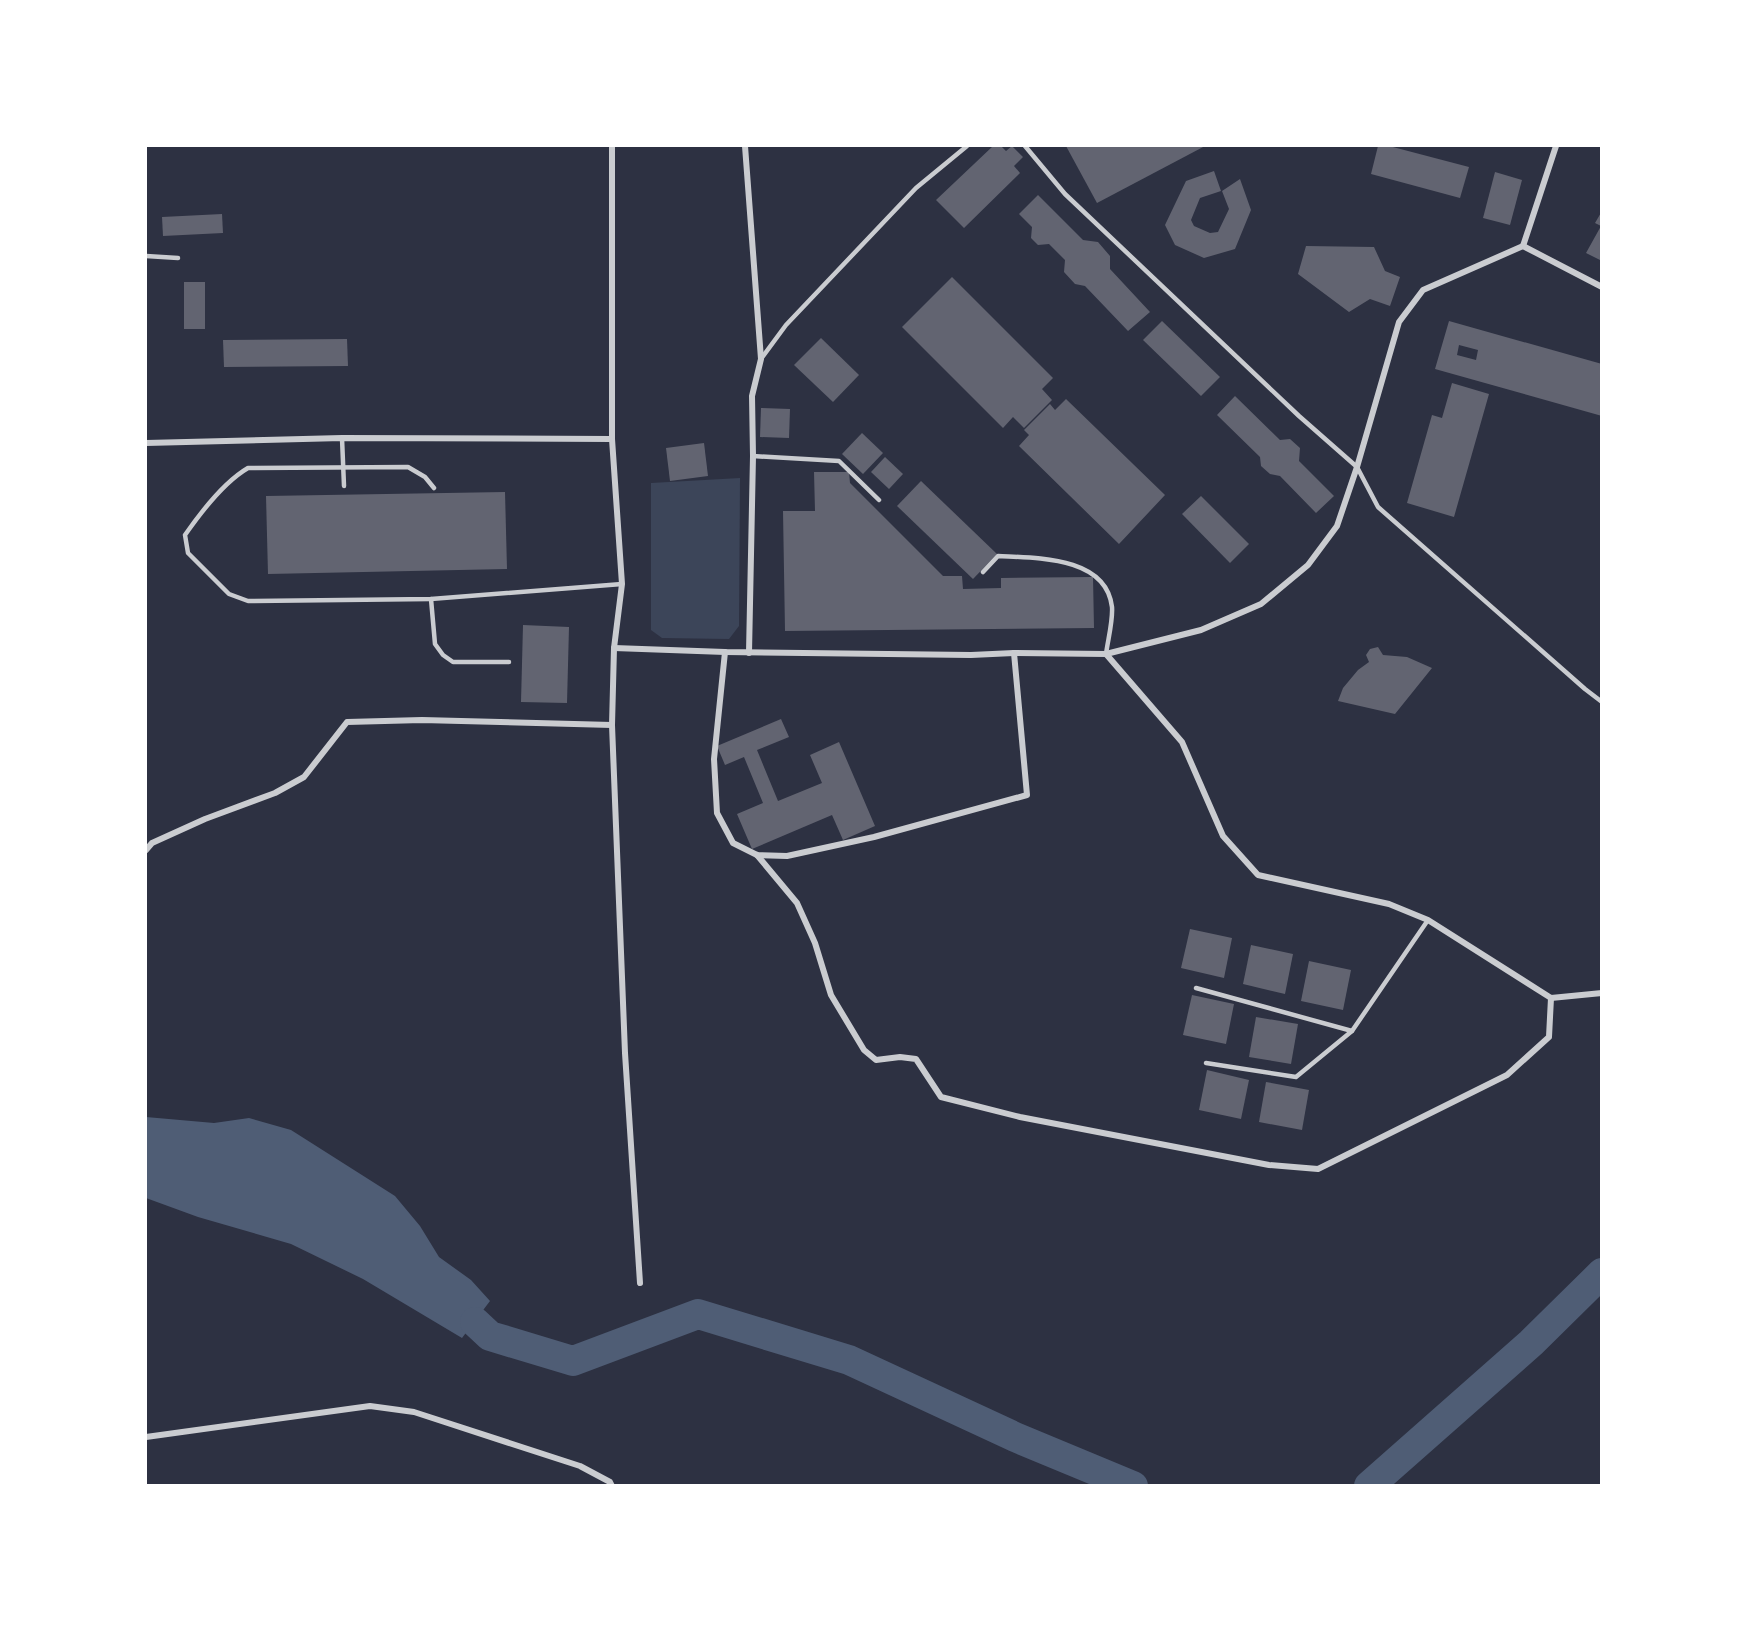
<svg xmlns="http://www.w3.org/2000/svg" width="1747" height="1631" font-family="'Asap Condensed',sans-serif">
  <style>
    .green { fill: #3c4559 }
    .water { fill: #4f5d75 }
    .lines { fill: none; stroke-linecap: round; stroke-linejoin: round }
    .river { stroke: #4f5d75; stroke-width: 30 }
    .building { fill: #626471; fill-rule: evenodd }
    .service { stroke: #caccd0; stroke-width: 4.5 }
    .minor { stroke: #caccd0; stroke-width: 6 }
  </style>
  <rect width="100%" height="100%" fill="#2d3142"/>
  <polygon class="green" points="740,478 739,626 729,639 662,638 651,630 651,483"/>
  <polygon class="water" points="146,1117 214,1123 249,1118 291,1130 395,1196 420,1226 439,1257 471,1280 490,1301 462,1338 363,1279 291,1244 198,1217 146,1198"/>
  <g class="lines">
    <g class="river">
      <polyline points="475,1322 490,1336 573,1361 698,1314 849,1360 1015,1437 1133,1486"/>
      <polyline points="1369,1486 1531,1343 1602,1273"/>
    </g>
  </g>
  <g class="building">
    <polygon points="993,146 1001,146 1006,151 1012,146 1023,157 1014,166 1020,173 964,228 936,200"/>
    <polygon points="1066,146 1205,146 1097,203"/>
    <polygon points="1378,146 1389,146 1469,167 1460,198 1371,174"/>
    <polygon points="1214,171 1221,191 1200,198 1191,220 1194,226 1210,233 1218,232 1229,209 1222,191 1240,179 1251,210 1235,249 1204,258 1175,245 1165,225 1186,181"/>
    <polygon points="1495,172 1522,180 1510,225 1483,218"/>
    <polygon points="1038,195 1083,240 1098,242 1110,256 1110,269 1150,312 1128,331 1085,286 1075,284 1064,272 1065,260 1049,244 1038,245 1031,238 1032,227 1019,214"/>
    <polygon points="1602,211 1602,261 1586,253 1601,226 1595,223"/>
    <polygon points="222,214 223,233 163,236 162,217"/>
    <polygon points="1306,246 1374,247 1385,271 1400,277 1390,306 1370,299 1349,312 1298,274"/>
    <polygon points="952,277 1053,378 1042,389 1052,400 1024,428 1013,417 1003,428 902,327"/>
    <rect x="184" y="282" width="21" height="47"/>
    <polygon points="1162,321 1220,377 1201,396 1143,340"/>
    <path d="M1449 321 1602 364V416L1435 369ZM1459 345 1478 350 1476 360 1457 355Z"/>
    <polygon points="821,338 859,375 833,402 794,365"/>
    <polygon points="347,339 348,366 224,367 223,340"/>
    <polygon points="1452,383 1489,394 1454,517 1407,503 1432,415 1442,418"/>
    <polygon points="1235,396 1280,440 1290,439 1300,448 1299,461 1334,496 1316,513 1280,476 1270,474 1261,466 1260,457 1217,415"/>
    <polygon points="1066,399 1165,495 1119,544 1019,446 1029,435 1024,430 1050,404 1055,410"/>
    <polygon points="761,408 790,409 789,438 760,437"/>
    <polygon points="862,433 883,453 863,474 842,454"/>
    <polygon points="704,443 708,476 670,481 666,448"/>
    <polygon points="885,457 903,474 889,489 871,472"/>
    <polygon points="814,472 849,472 850,483 943,576 962,576 963,589 1001,588 1001,578 1093,577 1094,628 785,631 783,511 815,511"/>
    <polygon points="921,481 997,554 973,579 897,506"/>
    <polygon points="505,492 507,569 268,574 266,496"/>
    <polygon points="1201,496 1249,544 1230,563 1182,514"/>
    <polygon points="523,625 569,627 567,703 521,702"/>
    <polygon points="1378,647 1383,655 1407,657 1432,668 1395,714 1338,701 1343,688 1358,670 1369,662 1366,655 1370,649"/>
    <polygon points="781,719 789,737 757,750 778,801 822,783 810,755 839,742 875,826 843,840 832,815 752,849 737,814 763,803 744,757 725,765 717,746"/>
    <polygon points="1190,929 1232,938 1224,978 1181,968"/>
    <polygon points="1251,945 1293,954 1285,994 1243,984"/>
    <polygon points="1309,961 1351,970 1343,1010 1301,1001"/>
    <polygon points="1192,995 1234,1004 1226,1044 1183,1035"/>
    <polygon points="1256,1017 1298,1024 1291,1064 1249,1057"/>
    <polygon points="1207,1070 1249,1080 1241,1119 1199,1110"/>
    <polygon points="1266,1082 1309,1090 1302,1130 1259,1122"/>
  </g>
  <g class="lines">
    <g class="service">
      <polyline points="1025,146 1065,194 1299,416 1357,467 1378,507 1585,689 1602,702"/>
      <polyline points="146,256 178,258"/>
      <polyline points="761,359 786,325 916,188 967,146"/>
      <polyline points="342,438 344,486"/>
      <polyline points="753,456 839,461 879,500"/>
      <path d="M434 488 425 477 408 467 248 468C224 482 201 512 185 535L188 553 229 594 248 601 431 599 622 584"/>
      <path d="M983 572 998 556C1036 558 1106 556 1112 607 1113 621 1108 639 1106 654"/>
      <polyline points="431,599 435,644 443,655 453,662 509,662"/>
      <polyline points="1196,988 1352,1031"/>
      <polyline points="1206,1063 1296,1077 1352,1031 1428,920"/>
    </g>
    <g class="minor">
      <polyline points="612,146 612,439 622,584 614,648 612,725 625,1053 640,1283"/>
      <polyline points="745,146 761,359 752,396 753,456 749,653"/>
      <polyline points="1523,246 1556,146"/>
      <polyline points="1523,246 1602,287"/>
      <polyline points="146,443 342,438 612,439"/>
      <polyline points="614,648 725,652 971,655 1014,653 1106,654 1201,630 1261,604 1308,565 1337,526 1357,467 1399,322 1423,290 1523,246"/>
      <polyline points="725,652 714,759 717,813 733,843 757,855 787,856 874,837 1027,795 1014,653"/>
      <polyline points="1106,654 1182,742 1223,836 1258,875 1389,904 1428,920 1551,998 1602,993"/>
      <polyline points="146,850 152,843 205,819 275,793 304,777 347,722 422,720 612,725"/>
      <polyline points="757,855 797,903 815,943 831,995 864,1050 876,1060 900,1057 916,1059 941,1097 1020,1117 1269,1165 1318,1169 1507,1075 1549,1037 1551,998"/>
      <polyline points="146,1437 370,1406 414,1412 580,1466 610,1482 612,1486"/>
    </g>
  </g>
  <rect width="1747" height="1631" fill="none" stroke="#ffffff" stroke-width="294"/>
</svg>
